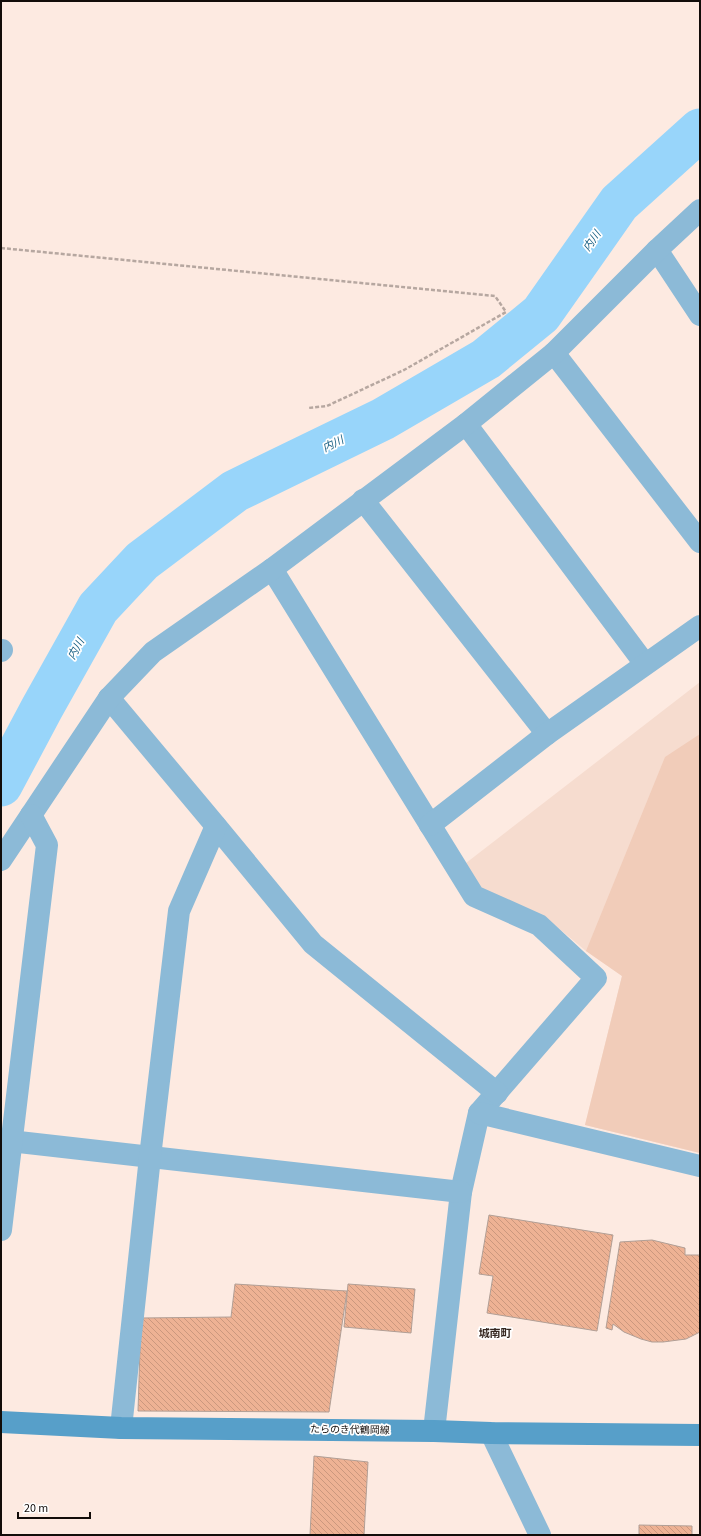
<svg xmlns="http://www.w3.org/2000/svg" width="701" height="1536" font-family="'Source Sans 3','Noto Sans JP',sans-serif">
  <style>
    .built { fill: #f6dccf }
    .park { fill: #f1ccb9 }
    .lines { fill: none; stroke-linecap: round; stroke-linejoin: round }
    .river { stroke: #98d5fa; stroke-width: 43 }
    .building { fill: url(#building-back-hatch); stroke: #b19f96 }
    .path { stroke: #b6a7a0; stroke-width: 2.5; stroke-dasharray: 4 2; stroke-linecap: butt }
    .minor { stroke: #8cbad7; stroke-width: 22 }
    .tertiary { stroke: #8cbad7; stroke-width: 22 }
    .secondary { stroke: #579fc9; stroke-width: 22 }
    .labels { text-anchor: middle; dominant-baseline: central; stroke-width: 3.5; stroke-linejoin: round; paint-order: stroke }
    .street-label { font-size: 10px; fill: #120c09; stroke: #fff }
    .water-label { font-size: 11px; font-style: italic; fill: #135c80; stroke: #fff }
    .neighbourhood-label { font-size: 11px; font-weight: bold; fill: #352720; stroke: #fff }
  </style>
  <defs>
    <pattern id="building-back-hatch" width="6" height="6" patternUnits="userSpaceOnUse"><rect width="6" height="6" fill="#eeb294"/><path d="M-1 5l2 2M0 0l6 6M5-1l2 2" fill="none" stroke="#cb987e"/></pattern>
  </defs>
  <rect width="100%" height="100%" fill="#fdeae1"/>
  <polygon class="built" points="700,682 700,1153 585,1125 622,976 586,951 544,916 481,888 466,863"/>
  <polygon class="park" points="700,734 700,1153 585,1125 622,976 586,951 665,757"/>
  <g class="lines">
    <polyline class="river" points="1,785 42,708 98,608 142,561 235,491 383,419 486,359 541,314 619,203 700,130"/>
  </g>
  <g class="building">
    <polygon points="489,1215 613,1235 597,1331 487,1313 493,1276 479,1274"/>
    <polygon points="652,1240 685,1248 685,1255 700,1255 700,1332 686,1339 663,1342 652,1342 641,1339 624,1332 613,1324 612,1330 606,1328 620,1242"/>
    <polygon points="235,1284 347,1291 329,1412 138,1411 141,1318 231,1317"/>
    <polygon points="348,1284 415,1289 411,1333 344,1327"/>
    <polygon points="314,1456 368,1462 364,1535 310,1535"/>
    <polygon points="639,1525 692,1526 692,1535 639,1535"/>
  </g>
  <g class="lines">
    <polyline class="path" points="1,248 495,296 506,312 404,370 327,406 308,408"/>
    <g class="minor">
      <polyline points="657,250 700,315"/>
      <polyline points="554,353 700,542"/>
      <polyline points="466,424 645,664"/>
      <polyline points="363,500 547,734"/>
      <polyline points="272,569 474,896 539,925 596,978 479,1113 461,1192 434,1431"/>
      <polyline points="1,651 2,650"/>
      <polyline points="109,698 216,826 313,944 497,1093"/>
      <polyline points="430,825 547,734 700,626"/>
      <polyline points="1,860 109,698 153,652 272,569 466,424 554,353 657,250 700,210"/>
      <polyline points="479,1113 700,1166"/>
      <polyline points="1,1140 461,1192"/>
      <polyline points="1,1230 47,845 31,815"/>
      <polyline points="121,1428 150,1157 179,911 216,826"/>
    </g>
    <polyline class="tertiary" points="491,1433 540,1535"/>
    <polyline class="secondary" points="1,1422 121,1428 434,1431 491,1433 700,1435"/>
  </g>
  <g class="labels">
    <g class="street-label">
      <text transform="translate(350 1430) rotate(1)">たらのき代鶴岡線</text>
    </g>
    <g class="water-label">
      <text transform="translate(592 241) rotate(-55)">内川</text>
      <text transform="translate(333 444) rotate(-26)">内川</text>
      <text transform="translate(76 649) rotate(-61)">内川</text>
    </g>
    <g class="neighbourhood-label">
      <text x="495" y="1333">城南町</text>
    </g>
  </g>
  <rect width="701" height="1536" fill="none" stroke="#120c09" stroke-width="4"/>
  <path d="M18 1512v6h72v-6" fill="none" stroke="#120c09" stroke-width="2"/>
  <text x="24" y="1512" font-size="12" fill="#120c09" stroke="#ffffff" stroke-width="3" paint-order="stroke">20 m</text>
</svg>
